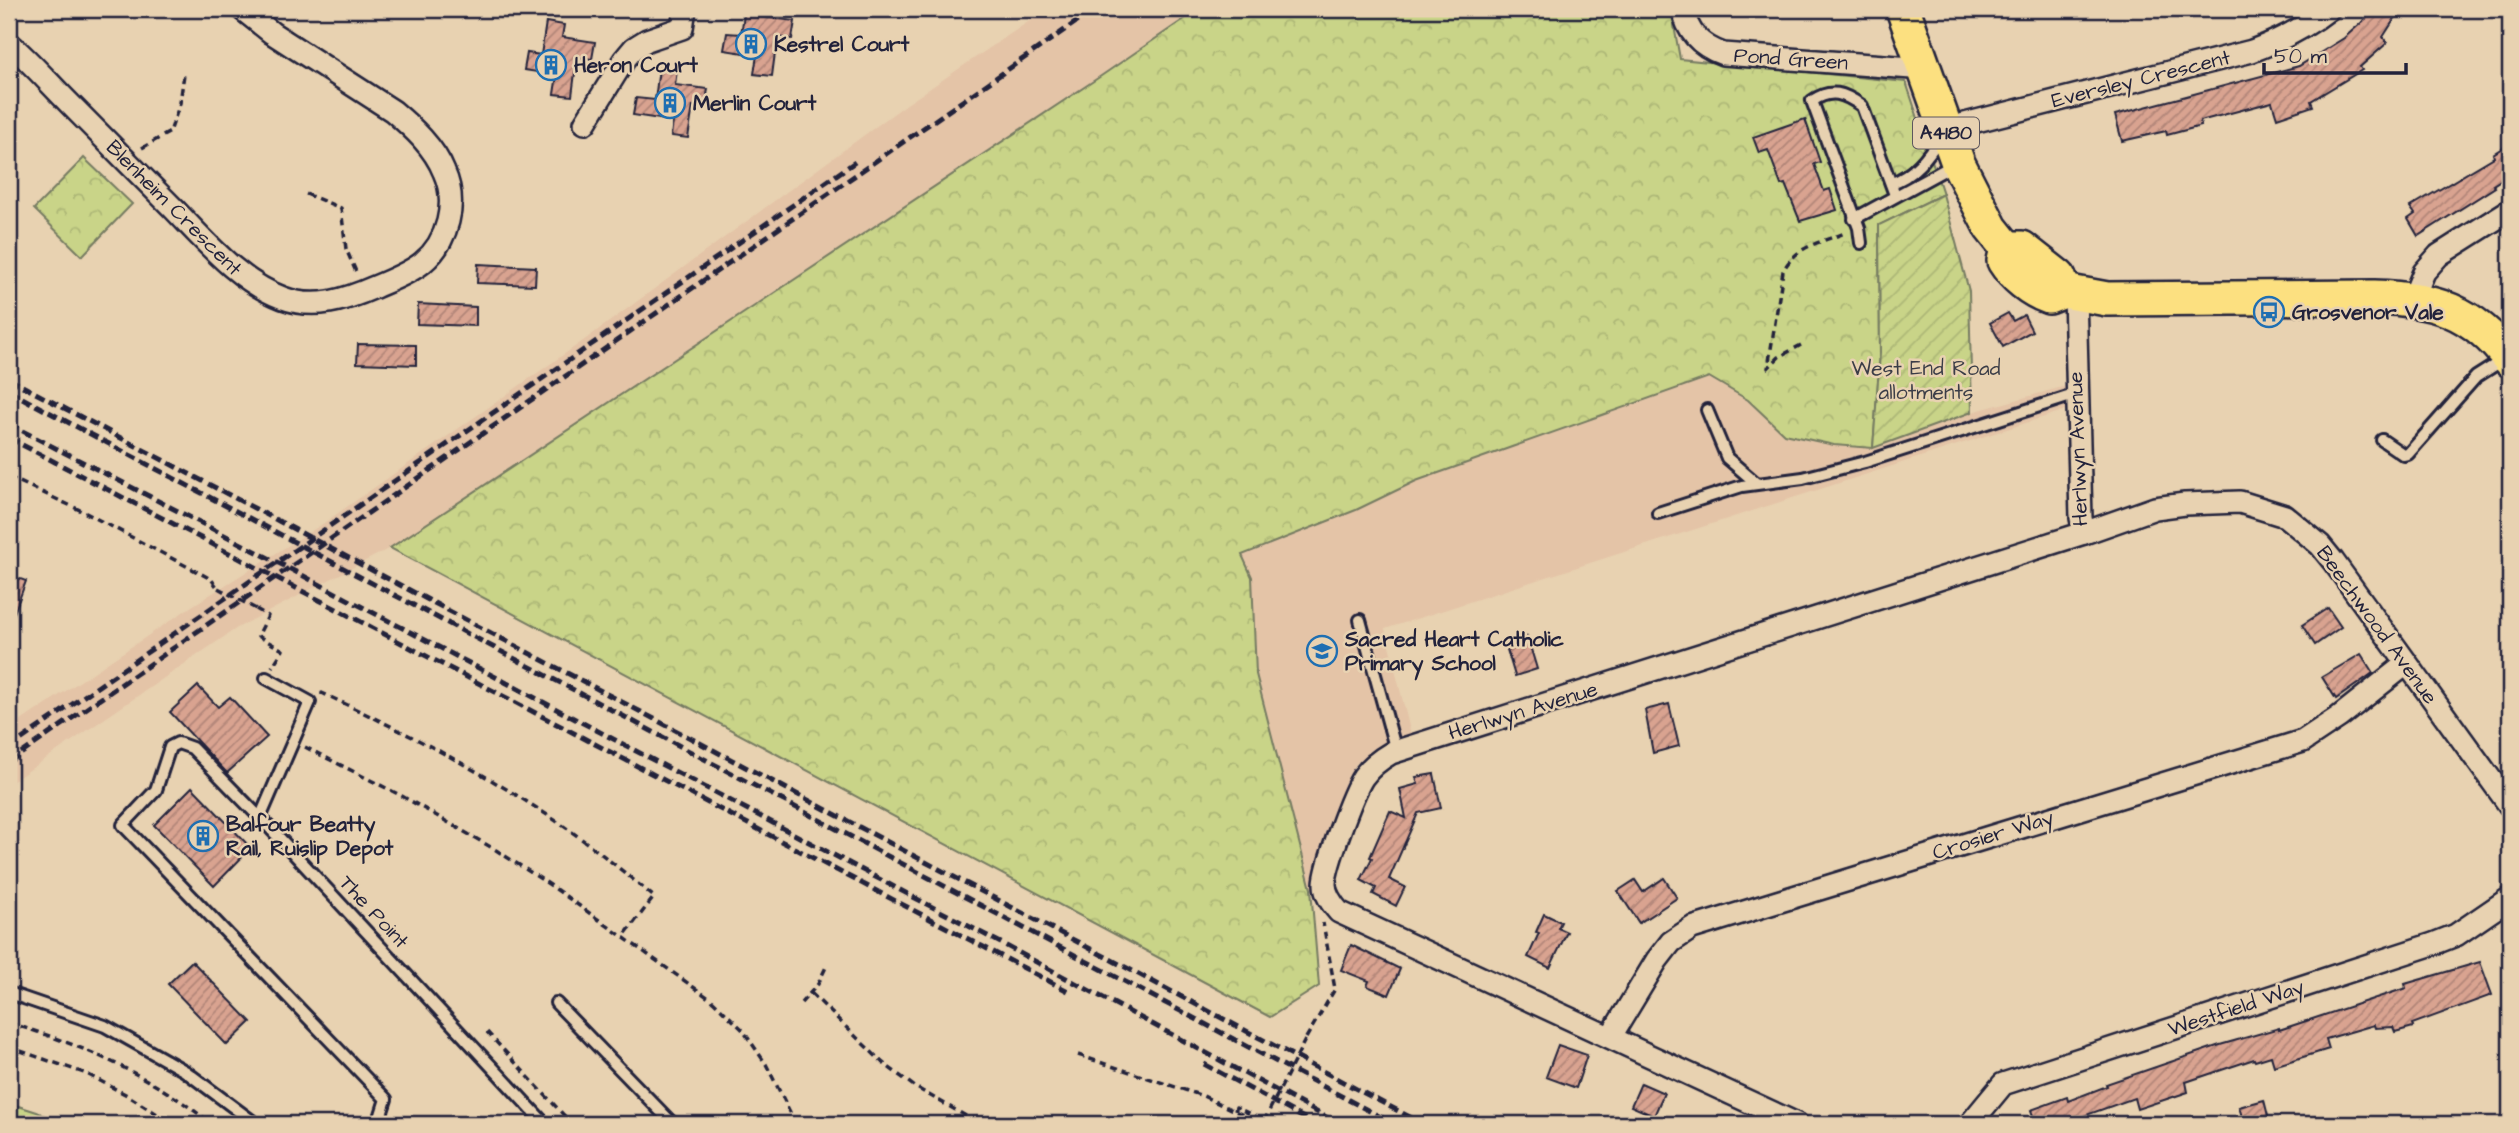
<svg xmlns="http://www.w3.org/2000/svg" width="2519" height="1133" font-family="'Architects Daughter',sans-serif">
  <style>
    .built { fill: #e4c4a7 }
    .grass { fill: #c9d488; stroke: #767b62; stroke-width: 2 }
    .park { fill: url(#park-crowns); stroke: #767b62; stroke-width: 2 }
    .garden { fill: url(#garden-furrows); stroke: #767b62; stroke-width: 2 }
    .building { fill: url(#building-hatch); stroke: #22223b; stroke-width: 2 }
    .lines { fill: none; stroke-linecap: round; stroke-linejoin: round }
    .lane-casing { stroke: #22223b; stroke-width: 16 }
    .street-casing { stroke: #22223b; stroke-width: 26 }
    .primary-casing { stroke: #22223b; stroke-width: 38 }
    .path { stroke: #22223b; stroke-width: 3.5; stroke-dasharray: 7 5; stroke-linecap: butt }
    .lane { stroke: #e8d2b1; stroke-width: 10 }
    .street { stroke: #e8d2b1; stroke-width: 21 }
    .primary { stroke: #fce080; stroke-width: 33 }
    .rail { stroke: #22223b; stroke-width: 5; stroke-dasharray: 10 5; stroke-linecap: butt }
    .path-bridge { stroke: #22223b; stroke-width: 3.5; stroke-dasharray: 7 5; stroke-linecap: butt }
    .labels { text-anchor: middle; dominant-baseline: central; stroke-width: 5; stroke-linejoin: round; paint-order: stroke }
    .shield { fill: #e8d2b1; stroke: #5d575e; stroke-width: 2 }
    .shield-label { font-size: 19px; font-weight: bold; fill: #22223b }
    .poi-label { font-size: 21px; font-weight: bold; fill: #22223b; stroke: #e8d2b1; text-anchor: start }
    .street-label { font-size: 21px; fill: #22223b; stroke: #e8d2b1 }
    .park-label { font-size: 21px; fill: #3b3d47; stroke: #e8d2b1 }
  </style>
  <defs>
    <pattern id="park-crowns" width="20" height="18" patternUnits="userSpaceOnUse" patternTransform="scale(1.75)"><rect width="20" height="18" fill="#c9d488"/><path d="M2 6a3 3 0 1 1 6 0M12 15a3 3 0 1 1 6 0" fill="none" stroke="#acb676"/></pattern>
    <pattern id="garden-furrows" width="10" height="10" patternUnits="userSpaceOnUse" patternTransform="scale(1.75)"><rect width="10" height="10" fill="#c9d488"/><path d="M-1 1l2-2M0 10L10 0M9 11l2-2" fill="none" stroke="#acb676"/></pattern>
    <pattern id="building-hatch" width="6" height="6" patternUnits="userSpaceOnUse" patternTransform="scale(1.75)"><rect width="6" height="6" fill="#d9a390"/><path d="M-1 1l2-2M0 6l6-6M5 7l2-2" fill="none" stroke="#b08477"/></pattern>
  </defs>
  <rect width="100%" height="100%" fill="#e8d2b1"/>
  <filter id="ink" filterUnits="userSpaceOnUse"><feTurbulence type="fractalNoise" baseFrequency=".0143" numOctaves="2"/><feDisplacementMap in="SourceGraphic" scale="14" xChannelSelector="R" yChannelSelector="G"/><feConvolveMatrix kernelMatrix="1 2 1 2 8 2 1 2 1" color-interpolation-filters="sRGB"/></filter>
  <g filter="url(#ink)">
    <g class="built">
      <polygon points="1047,9 1199,9 1101,76 390,548 237,628 9,784 9,729 192,606 321,525 583,341 904,106"/>
      <polygon points="1709,377 1748,400 1784,434 1834,445 1873,448 1972,412 2066,386 2066,410 1385,629 1411,734 1373,749 1354,766 1311,889 1256,674 1252,577 1241,555 1356,510 1416,481"/>
    </g>
    <polygon class="grass" points="9,1103 37,1112 62,1124 9,1124"/>
    <g class="park">
      <polygon points="1199,9 1671,9 1680,59 1906,82 1943,194 1879,225 1880,353 1873,448 1834,445 1784,434 1748,400 1709,377 1416,481 1356,510 1242,555 1252,577 1256,674 1311,889 1319,986 1270,1017 390,548 1101,76"/>
      <polygon points="84,158 132,204 82,256 34,209"/>
    </g>
    <polygon class="garden" points="1943,194 1969,291 1972,412 1873,448 1880,353 1879,225"/>
    <g class="building">
      <polygon points="745,9 763,9 762,17 795,21 792,39 777,37 772,76 754,74 757,55 724,50 727,33 741,34"/>
      <polygon points="2377,9 2401,9 2383,37 2387,43 2360,67 2362,70 2311,101 2313,106 2277,118 2272,102 2200,121 2201,126 2167,135 2166,131 2122,141 2115,115 2299,66 2344,38"/>
      <polygon points="546,22 564,25 562,37 595,42 592,59 577,57 572,96 554,94 557,75 524,70 527,53 541,55"/>
      <polygon points="659,68 677,70 675,85 708,89 705,107 693,106 688,138 671,136 673,121 633,115 636,98 655,100"/>
      <polygon points="1805,119 1820,162 1814,164 1824,191 1830,189 1837,210 1800,221 1785,184 1781,185 1768,150 1759,153 1753,137"/>
      <polygon points="2510,143 2510,182 2507,176 2493,185 2495,187 2418,236 2408,219 2415,214 2410,207 2494,157 2493,154"/>
      <polygon points="478,264 536,267 535,285 477,283"/>
      <polygon points="418,304 476,307 476,326 417,324"/>
      <polygon points="2008,313 2013,321 2024,315 2032,331 2003,347 1990,323"/>
      <polygon points="358,344 416,345 416,365 357,363"/>
      <polygon points="9,575 26,581 10,624 9,624"/>
      <polygon points="2328,608 2341,627 2315,645 2302,625"/>
      <polygon points="1527,636 1537,669 1515,676 1505,643"/>
      <polygon points="2361,654 2373,673 2336,699 2322,677"/>
      <polygon points="198,686 218,707 230,697 267,737 227,773 170,712"/>
      <polygon points="1669,704 1679,746 1653,753 1645,710"/>
      <polygon points="1434,774 1441,808 1418,813 1389,879 1405,887 1396,906 1373,894 1376,888 1361,880 1372,858 1370,857 1390,811 1406,818 1400,789 1418,784 1416,777"/>
      <polygon points="192,787 251,848 214,886 154,825"/>
      <polygon points="1664,878 1677,898 1639,923 1618,891 1635,880 1643,892"/>
      <polygon points="1544,914 1561,922 1558,928 1567,932 1550,968 1528,957 1539,933 1536,932"/>
      <polygon points="1351,945 1400,969 1389,995 1367,986 1369,981 1341,970"/>
      <polygon points="192,961 251,1022 227,1045 168,984"/>
      <polygon points="2480,962 2492,995 2412,1024 2413,1027 2395,1032 2393,1027 2375,1028 2374,1025 2326,1039 2329,1049 2274,1066 2271,1056 2255,1061 2254,1059 2186,1082 2188,1092 2137,1109 2134,1098 2075,1119 2077,1124 2036,1124 2031,1110 2067,1097 2068,1101 2107,1086 2106,1084 2220,1045 2279,1028 2279,1030 2406,988 2405,984"/>
      <polygon points="1558,1045 1587,1055 1576,1088 1546,1077"/>
      <polygon points="1641,1083 1664,1093 1654,1116 1631,1106"/>
      <polygon points="2264,1100 2268,1116 2244,1123 2239,1107"/>
    </g>
    <g class="lines">
      <g class="lane-casing">
        <g id="lane">
          <path d="M1891 183C1913 177 1929 155 1941 136"/>
          <polyline points="1854,219 1955,164"/>
          <path d="M1861 243 1859 228 1812 101C1831 88 1844 93 1862 106L1895 195"/>
          <polyline points="1707,410 1727,458 1756,483"/>
          <polyline points="2382,440 2404,455 2408,454 2476,377 2506,358"/>
          <polyline points="1658,513 1742,486 1803,478 1865,462 2077,394"/>
          <polyline points="1360,620 1396,751"/>
          <polyline points="260,818 310,702 266,678"/>
          <polyline points="9,993 105,1026 185,1071 256,1124"/>
          <polyline points="556,1003 673,1124"/>
          <polyline points="378,1124 386,1099 123,825 156,790 170,747 178,743 192,748 271,829 545,1124"/>
        </g>
      </g>
      <g class="street-casing">
        <g id="street">
          <path d="M1683 9C1687 33 1701 46 1723 54L1925 69"/>
          <path d="M9 43C30 61 49 83 69 103 104 138 138 173 173 208 206 242 238 281 283 298 315 310 345 300 375 287 391 280 408 274 422 263 448 242 458 203 444 172 434 147 413 128 393 111L272 33 242 9"/>
          <polyline points="585,123 624,60 634,48 647,40 682,28 685,9"/>
          <path d="M1945 129 2252 51C2281 40 2305 28 2329 9"/>
          <polyline points="2413,299 2424,272 2439,255 2510,210"/>
          <polyline points="2084,533 2155,508 2185,504 2240,502 2285,516 2320,545 2333,561 2510,806"/>
          <polyline points="1611,1036 1657,960 1671,942 1692,928 2303,741 2339,717 2406,664"/>
          <path d="M1797 1124 1339 912C1332 904 1325 895 1325 884 1325 867 1353 792 1363 777 1371 766 1379 760 1391 753L2084 533 2081 518 2075 295"/>
          <polyline points="1970,1124 2003,1084 2433,944 2456,935 2510,898"/>
        </g>
      </g>
      <g class="primary-casing">
        <g id="primary">
          <polyline points="1903,9 1958,163 1991,228 2007,248"/>
          <path d="M2007 248 2004 261C2014 277 2031 291 2049 297L2064 291 2107 299 2374 297C2434 299 2473 310 2510 360"/>
          <polyline points="2007,248 2022,248 2059,277 2064,291"/>
        </g>
      </g>
      <g class="path">
        <polyline points="142,148 170,132 180,103 184,74"/>
        <polyline points="306,194 341,208 346,249 357,274"/>
        <path d="M1801 345 1779 357 1768 368 1783 271C1796 246 1819 243 1845 233"/>
        <polyline points="9,477 82,511 211,579 218,588"/>
        <polyline points="256,609 268,616 258,636 283,650 272,667"/>
        <path d="M322 695V693C405 732 487 773 562 825 594 847 624 872 654 897L623 937"/>
        <polyline points="305,747 402,796 496,850 550,885 713,1001 742,1029 766,1064 796,1124"/>
        <polyline points="811,993 883,1063 915,1087 980,1124"/>
        <polyline points="801,1003 818,984 826,967"/>
        <path d="M9 1023C84 1045 151 1076 212 1124"/>
        <polyline points="487,1032 572,1124"/>
        <polyline points="1306,1038 1335,989 1323,923"/>
        <polyline points="9,1047 87,1074 127,1095 173,1124"/>
        <polyline points="1078,1055 1203,1096 1262,1124"/>
        <polyline points="1235,1111 1236,1107 1264,1121"/>
        <polyline points="809,1124 811,1124"/>
      </g>
      <use href="#lane" class="lane"/>
      <use href="#street" class="street"/>
      <use href="#primary" class="primary"/>
      <g class="rail">
        <polyline points="9,379 1423,1124"/>
        <polyline points="9,391 1394,1124"/>
        <polyline points="9,424 298,573 997,941 1339,1124"/>
        <polyline points="9,438 1068,991"/>
        <polyline points="9,748 855,162"/>
        <polyline points="9,762 1095,9"/>
        <polyline points="1204,1064 1315,1124"/>
      </g>
      <g class="path-bridge">
        <polyline points="218,588 256,609"/>
        <polyline points="1264,1121 1306,1038"/>
      </g>
    </g>
  </g>
  <defs>
    <g id="building-ring" transform="scale(1.575)"><circle r="9.5" fill="#e8d2b1" stroke="#1f6fb2" stroke-width="1.5"/><path d="M-4-6H4V6H1V3H-1V6H-4ZM-2.5-4.3h1.7v1.8h-1.7ZM.8-4.3h1.7v1.8H.8ZM-2.5-1h1.7V.8h-1.7ZM.8-1h1.7V.8H.8Z" fill="#1f6fb2"/></g>
    <g id="bus-ring" transform="scale(1.575)"><circle r="9.5" fill="#e8d2b1" stroke="#1f6fb2" stroke-width="1.5"/><path d="M-5-6H5V4H4V6H2V4H-2V6H-4V4H-5ZM-3.5-4V0h7V-4ZM-3.5 1.2v1.5H-2V1.2ZM2 1.2v1.5H3.5V1.2Z" fill="#1f6fb2"/></g>
    <g id="school-ring" transform="scale(1.575)"><circle r="9.5" fill="#e8d2b1" stroke="#1f6fb2" stroke-width="1.5"/><path d="M0-5L7-2L0 1L-7-2ZM-4 1L0 2.5L4 1V4Q0 6-4 4Z" fill="#1f6fb2"/></g>
  </defs>
  <g fill-rule="evenodd">
    <use href="#building-ring" x="751" y="44"/>
    <use href="#building-ring" x="551" y="65"/>
    <use href="#building-ring" x="670" y="103"/>
    <use href="#bus-ring" x="2269" y="312"/>
    <use href="#school-ring" x="1322" y="651"/>
    <use href="#building-ring" x="203" y="836"/>
  </g>
  <g class="labels">
    <rect class="shield" x="1913" y="117.5" width="66" height="31" rx="5"/>
    <g class="shield-label">
      <text x="1946" y="133">A4180</text>
    </g>
    <g class="poi-label">
      <text x="774" y="44">Kestrel Court</text>
      <text x="574" y="65">Heron Court</text>
      <text x="693" y="103">Merlin Court</text>
      <text x="2292" y="312">Grosvenor Vale</text>
      <text x="1345" y="639">Sacred Heart Catholic<tspan x="1345" dy="24">Primary School</tspan></text>
      <text x="226" y="824">Balfour Beatty<tspan x="226" dy="24">Rail, Ruislip Depot</tspan></text>
    </g>
    <g class="street-label">
      <text transform="translate(1791 59) rotate(4)">Pond Green</text>
      <text transform="translate(2141 79) rotate(-14)">Eversley Crescent</text>
      <text transform="translate(174 208) rotate(45)">Blenheim Crescent</text>
      <text transform="translate(2078 449) rotate(-92)">Herlwyn Avenue</text>
      <text transform="translate(2377 625) rotate(54)">Beechwood Avenue</text>
      <text transform="translate(1523 711) rotate(-17)">Herlwyn Avenue</text>
      <text transform="translate(1993 835) rotate(-17)">Crosier Way</text>
      <text transform="translate(374 912) rotate(47)">The Point</text>
      <text transform="translate(2236 1008) rotate(-18)">Westfield Way</text>
    </g>
    <g class="park-label">
      <text x="1926" y="368">West End Road<tspan x="1926" dy="24">allotments</tspan></text>
    </g>
  </g>
  <rect width="2519" height="1133" fill="none" stroke="#e8d2b1" stroke-width="35"/>
  <rect x="18" y="18" width="2484" height="1098" fill="none" stroke="#22223b" stroke-width="2.5" filter="url(#ink)"/>
  <path d="M2264 63v10h142v-10" fill="none" stroke="#22223b" stroke-width="3.5"/>
  <text x="2274" y="63" font-size="21" fill="#22223b" stroke="#e8d2b1" stroke-width="5" paint-order="stroke">50 m</text>
</svg>
